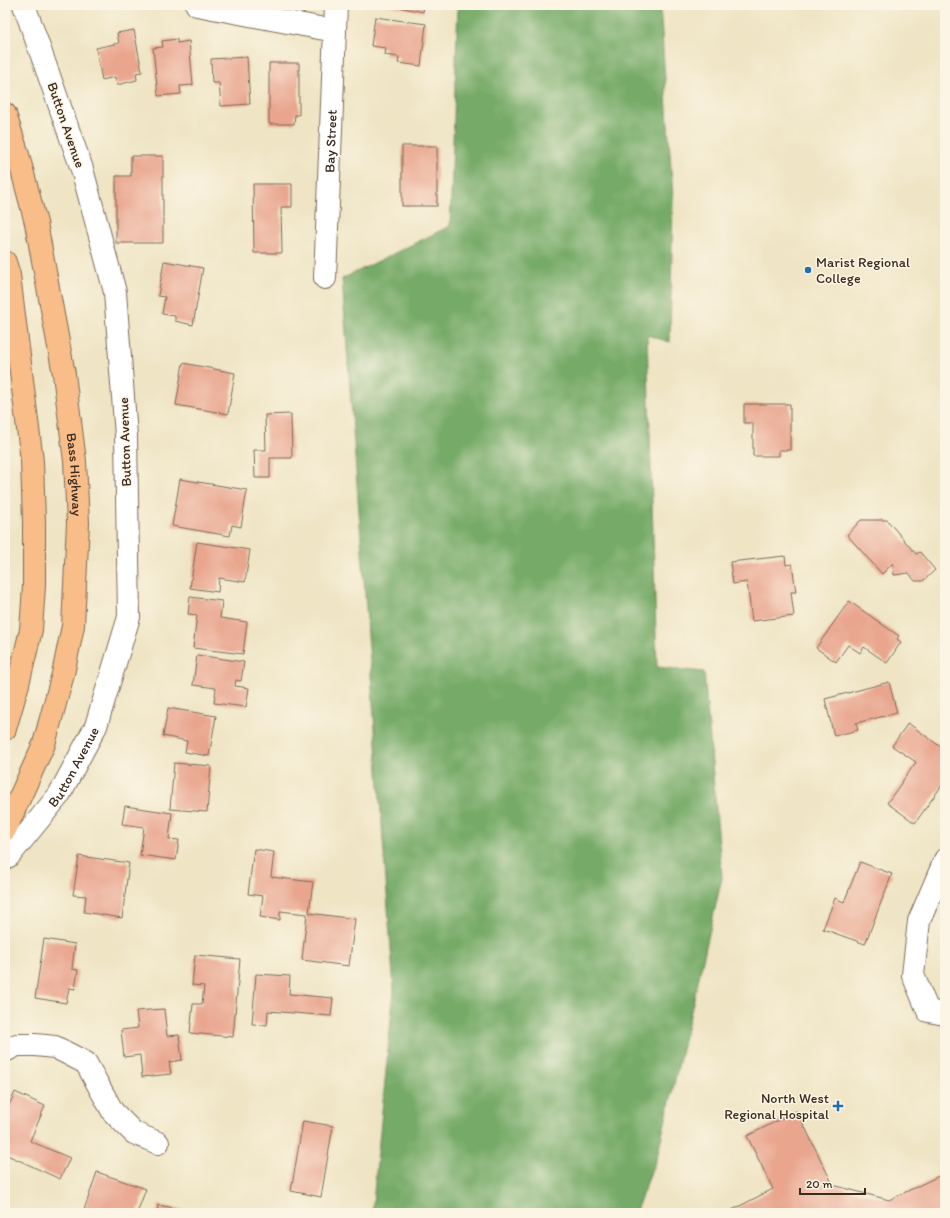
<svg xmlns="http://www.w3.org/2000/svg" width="950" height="1218" font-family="Itim,sans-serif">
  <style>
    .forest { fill: #76aa67; stroke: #586a42 }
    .building { fill: #e9a58e }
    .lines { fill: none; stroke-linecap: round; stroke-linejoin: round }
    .street-casing { stroke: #7a6b58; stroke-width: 24 }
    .highway-casing { stroke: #7a6b58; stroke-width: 24 }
    .street { stroke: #fff; stroke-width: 22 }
    .highway { stroke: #f8bd89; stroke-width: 22 }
    .poi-dot { fill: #1f6fb2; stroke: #fcf5e5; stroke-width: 1.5 }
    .labels { text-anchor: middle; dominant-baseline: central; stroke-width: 3; stroke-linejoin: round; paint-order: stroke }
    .street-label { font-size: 14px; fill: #3b2a1e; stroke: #fcf5e5 }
    .poi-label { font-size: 14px; fill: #3b2a1e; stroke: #fcf5e5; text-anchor: start }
  </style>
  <rect width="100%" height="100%" fill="#fcf5e5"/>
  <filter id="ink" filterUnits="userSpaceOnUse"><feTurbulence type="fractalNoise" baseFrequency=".025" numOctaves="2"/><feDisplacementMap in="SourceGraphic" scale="8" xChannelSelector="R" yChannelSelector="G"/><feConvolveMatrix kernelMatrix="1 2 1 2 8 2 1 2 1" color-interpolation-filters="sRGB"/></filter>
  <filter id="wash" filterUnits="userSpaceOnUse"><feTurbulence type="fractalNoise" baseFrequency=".012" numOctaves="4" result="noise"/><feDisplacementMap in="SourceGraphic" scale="16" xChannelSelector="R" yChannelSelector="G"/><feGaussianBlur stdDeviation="0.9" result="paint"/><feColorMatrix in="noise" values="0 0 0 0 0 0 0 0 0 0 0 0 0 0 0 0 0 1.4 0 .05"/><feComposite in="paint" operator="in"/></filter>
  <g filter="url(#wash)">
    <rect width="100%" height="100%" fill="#efe4c4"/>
    <polygon class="forest" points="458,5 660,5 673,198 670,342 647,335 657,667 704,672 722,878 657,1157 635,1213 372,1213 394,990 342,279 450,226"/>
    <g id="blocks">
      <g class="building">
        <polygon points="389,5 424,5 423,12"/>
        <polygon points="375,17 426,24 421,66 398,63 399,57 385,55 386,48 371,46"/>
        <polygon points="134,30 142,72 136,73 137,80 117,85 115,77 102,80 96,48 119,43 117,33"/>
        <polygon points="177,39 177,43 189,41 193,85 180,86 181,94 158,96 153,48 163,47 162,41"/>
        <polygon points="247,57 250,104 221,106 219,83 212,83 211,59"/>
        <polygon points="269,63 299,63 299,115 295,115 294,124 269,124"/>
        <rect x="402" y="146" width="35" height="60"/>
        <polygon points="131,156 163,156 163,243 116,243 116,176 131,176"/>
        <polygon points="253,184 292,184 292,207 281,207 282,253 254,253"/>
        <polygon points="164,261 203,268 193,325 175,321 175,316 162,314 165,297 158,296"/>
        <polygon points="183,363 235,373 228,414 176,405"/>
        <polygon points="744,404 790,404 790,450 779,450 779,456 753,456 753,423 744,423"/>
        <polygon points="291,414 292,458 270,458 270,478 255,478 254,450 266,450 265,415"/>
        <polygon points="180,479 247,490 241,527 232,525 230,536 172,526"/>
        <polygon points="861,520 887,520 916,554 920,552 935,570 923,581 915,581 909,573 894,575 893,563 882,574 847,535"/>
        <polygon points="197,542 250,550 245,582 219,578 218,592 190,588"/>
        <polygon points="785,556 786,565 792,564 796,592 791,592 794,616 752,621 747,582 733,584 730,562"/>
        <polygon points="190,597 222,601 220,618 247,622 243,654 193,648 197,615 188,614"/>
        <polygon points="849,601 899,636 897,639 901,642 887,663 864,647 860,653 848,645 836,662 816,648"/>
        <polygon points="197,655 244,662 241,681 236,680 235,686 249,688 246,707 214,703 216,688 193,685"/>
        <polygon points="889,682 897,713 856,723 858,730 834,736 825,699"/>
        <polygon points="168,708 216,716 209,756 185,752 187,741 163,736"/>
        <polygon points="908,723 945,750 945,781 915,823 887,803 916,762 892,746"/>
        <polygon points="174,763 211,766 207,812 170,809"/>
        <polygon points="125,806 172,813 169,839 179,840 176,860 140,855 144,827 122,824"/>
        <polygon points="254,849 274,852 271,877 313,882 309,913 355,919 349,966 302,960 307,914 280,911 280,920 260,917 263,896 248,894"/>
        <polygon points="79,856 129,863 122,918 84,912 86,896 73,895"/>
        <polygon points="860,862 892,874 865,944 823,929 835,898 844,902"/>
        <polygon points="44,939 75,944 72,969 78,970 75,989 69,988 66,1003 35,998"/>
        <polygon points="195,955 240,959 233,1037 190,1033 193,1004 202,1004 204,986 192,985"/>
        <polygon points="256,974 290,976 289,994 333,998 331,1016 268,1011 267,1025 252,1024"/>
        <polygon points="164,1009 167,1036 179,1035 182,1060 169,1062 171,1074 142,1077 140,1055 124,1057 121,1030 138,1028 136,1011"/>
        <polygon points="15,1092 45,1106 30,1141 70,1158 60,1179 5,1154 5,1114"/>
        <polygon points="797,1111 833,1185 889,1200 945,1173 945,1213 726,1213 773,1189 747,1136"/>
        <polygon points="303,1121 333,1126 321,1197 291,1191"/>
        <polygon points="97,1172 146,1189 137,1213 83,1213"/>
        <polygon points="158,1205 197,1212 196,1213 157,1213"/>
      </g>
    </g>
  </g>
  <g filter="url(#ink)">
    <use href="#blocks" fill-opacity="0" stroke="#7a6b58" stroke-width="1"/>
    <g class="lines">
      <g class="street-casing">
        <g id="street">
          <polyline points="197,5 335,31"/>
          <path id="s1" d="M325 278 336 5"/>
          <path id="s2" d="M5 858 9 856 59 795 96 726 129 617 126 436 115 292 82 169 24 5"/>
          <polyline points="945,860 919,921 913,975 928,1011 945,1014"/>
          <polyline points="5,1051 17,1045 35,1045 55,1047 86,1063 113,1112 134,1133 158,1143"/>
        </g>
      </g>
      <g class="highway-casing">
        <g id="highway">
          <path id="s3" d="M5 114 18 155 36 223 64 374 75 461 78 523 73 626 63 674 44 744 5 830"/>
          <polyline points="5,262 9,275 32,461 34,521 34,586 31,630 18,684 5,729"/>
        </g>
      </g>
      <use href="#street" class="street"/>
      <use href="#highway" class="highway"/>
    </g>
  </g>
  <g class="poi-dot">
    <circle cx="808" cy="270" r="4"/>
    <path d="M836 1100h4v4h4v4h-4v4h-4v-4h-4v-4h4z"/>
  </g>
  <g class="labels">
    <g class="street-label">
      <text transform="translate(66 125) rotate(71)">Button Avenue</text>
      <text stroke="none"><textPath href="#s1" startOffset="137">Bay Street</textPath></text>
      <text transform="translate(125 442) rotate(-92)">Button Avenue</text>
      <text stroke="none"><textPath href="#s3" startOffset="368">Bass Highway</textPath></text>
      <text stroke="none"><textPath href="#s2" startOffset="115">Button Avenue</textPath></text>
    </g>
    <g class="poi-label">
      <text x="816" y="262">Marist Regional<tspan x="816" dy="16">College</tspan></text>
      <text x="829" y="1098" text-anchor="end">North West<tspan x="829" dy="16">Regional Hospital</tspan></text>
    </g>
  </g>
  <rect width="950" height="1218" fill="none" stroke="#fcf5e5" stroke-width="20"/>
  <path d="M800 1188v6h65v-6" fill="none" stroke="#3b2a1e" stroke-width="2"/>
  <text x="806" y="1188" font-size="12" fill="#3b2a1e" stroke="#fcf5e5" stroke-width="3" paint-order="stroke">20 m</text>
</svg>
